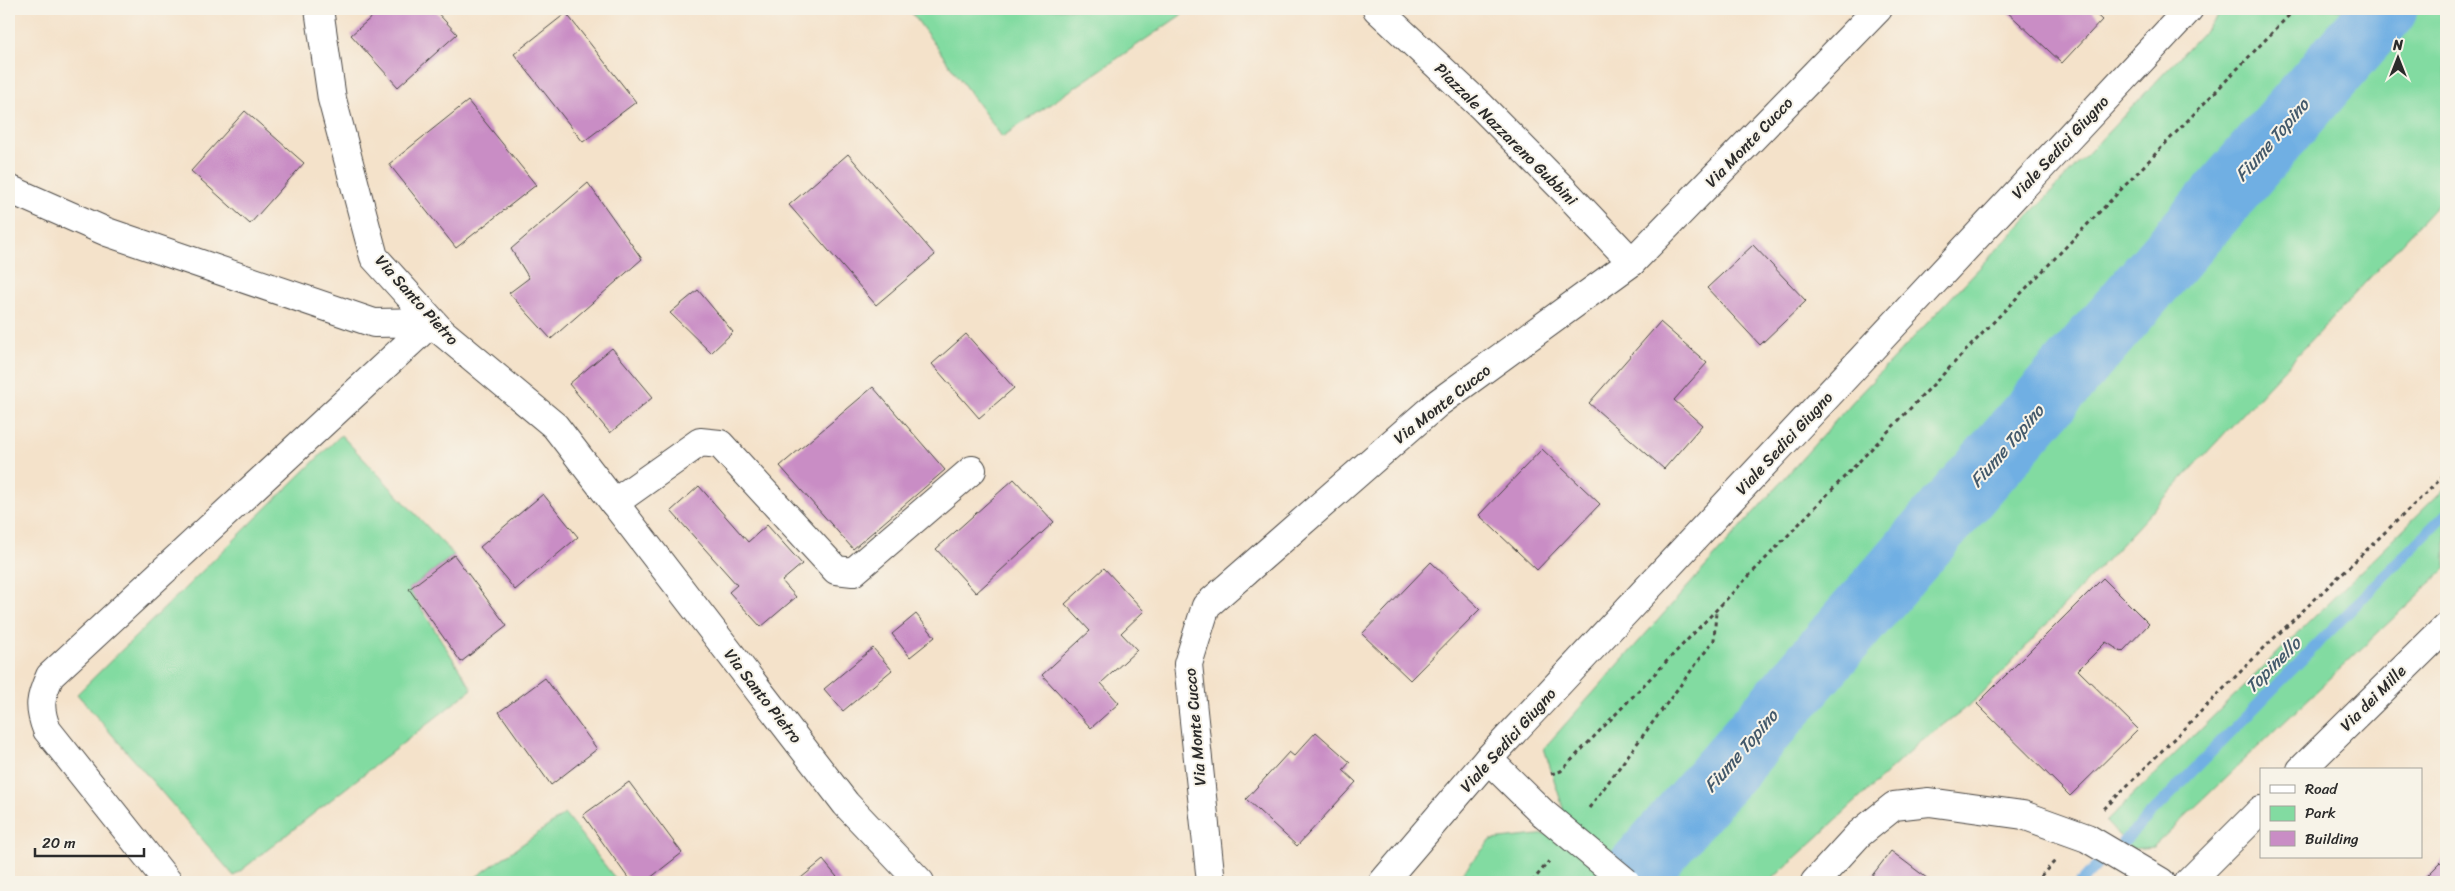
<svg xmlns="http://www.w3.org/2000/svg" width="2455" height="891" font-family="Sriracha,sans-serif">
  <style>
    .green { fill: #82dba1; stroke: #568366 }
    .lines { fill: none; stroke-linecap: round; stroke-linejoin: round }
    .stream { stroke: #70afe3; stroke-width: 11 }
    .river { stroke: #70afe3; stroke-width: 65 }
    .building { fill: #c98dc5 }
    .minor-casing { stroke: #494643; stroke-width: 30 }
    .major-casing { stroke: #494643; stroke-width: 30 }
    .path { stroke: #494643; stroke-width: 3; stroke-dasharray: 4 4; stroke-linecap: butt }
    .minor { stroke: #fff; stroke-width: 28 }
    .major { stroke: #fff; stroke-width: 28 }
    .minor-bridge-casing { stroke: #494643; stroke-width: 30; stroke-linecap: butt }
    .minor-bridge { stroke: #fff; stroke-width: 28 }
    .labels { text-anchor: middle; dominant-baseline: central; stroke-width: 4; stroke-linejoin: round; paint-order: stroke }
    .street-label { font-size: 16px; fill: #2b2b2b; stroke: #f7f3e8 }
    .water-label { font-size: 18px; font-style: italic; fill: #43596b; stroke: #f7f3e8 }
  </style>
  <rect width="100%" height="100%" fill="#f7f3e8"/>
  <filter id="ink" filterUnits="userSpaceOnUse"><feTurbulence type="fractalNoise" baseFrequency=".02" numOctaves="2"/><feDisplacementMap in="SourceGraphic" scale="10" xChannelSelector="R" yChannelSelector="G"/><feConvolveMatrix kernelMatrix="1 2 1 2 8 2 1 2 1" color-interpolation-filters="sRGB"/></filter>
  <filter id="wash" filterUnits="userSpaceOnUse"><feTurbulence type="fractalNoise" baseFrequency=".0096" numOctaves="4" result="noise"/><feDisplacementMap in="SourceGraphic" scale="20" xChannelSelector="R" yChannelSelector="G"/><feGaussianBlur stdDeviation="1.12" result="paint"/><feColorMatrix in="noise" values="0 0 0 0 0 0 0 0 0 0 0 0 0 0 0 0 0 1.4 0 .05"/><feComposite in="paint" operator="in"/></filter>
  <g filter="url(#wash)">
    <rect width="100%" height="100%" fill="#f4e2ca"/>
    <g class="green">
      <polygon points="909,9 1190,9 1002,137"/>
      <polygon points="2225,9 2446,9 2446,196 1977,699 1918,744 1769,882 1454,882 1491,840 1548,834 1563,808 1544,748 1855,399"/>
      <polygon points="341,435 454,555 409,589 472,689 234,876 77,694"/>
      <polygon points="2446,487 2446,568 2153,847 2132,849 2106,822"/>
      <polygon points="565,814 618,882 469,882"/>
    </g>
    <g class="lines">
      <g class="stream">
        <polyline points="2124,841 2446,513"/>
        <polyline points="2081,882 2097,865"/>
      </g>
      <polyline class="river" points="1628,882 2385,9"/>
    </g>
    <g id="blocks">
      <g class="building">
        <polygon points="381,9 434,9 457,34 398,87 351,35"/>
        <polygon points="2004,9 2090,9 2102,20 2062,63"/>
        <polygon points="566,13 636,102 583,142 514,54"/>
        <polygon points="468,101 536,185 456,248 389,164"/>
        <polygon points="245,111 304,163 250,224 191,171"/>
        <polygon points="848,154 935,255 876,305 789,205"/>
        <polygon points="588,183 642,259 551,339 509,293 529,278 511,249"/>
        <polygon points="1753,245 1806,301 1760,345 1707,288"/>
        <polygon points="698,290 733,332 711,353 670,313"/>
        <polygon points="1660,322 1707,363 1674,400 1702,425 1664,469 1589,403"/>
        <polygon points="966,334 1014,388 979,418 932,364"/>
        <polygon points="612,348 653,397 610,433 569,384"/>
        <polygon points="873,387 945,470 853,549 780,466"/>
        <polygon points="1542,449 1600,504 1537,570 1479,515"/>
        <polygon points="1014,479 1054,522 976,593 936,549"/>
        <polygon points="699,486 748,542 767,525 802,564 782,581 796,597 761,627 729,592 737,585 671,511"/>
        <polygon points="543,494 578,537 515,590 480,547"/>
        <polygon points="454,555 507,626 461,662 409,589"/>
        <polygon points="1431,562 1480,609 1410,680 1362,634"/>
        <polygon points="1104,568 1144,611 1121,633 1137,650 1101,683 1119,703 1091,728 1042,675 1090,631 1065,604"/>
        <polygon points="2103,578 2149,624 2122,652 2106,642 2078,670 2138,729 2070,796 1977,704"/>
        <polygon points="916,614 935,637 910,657 892,634"/>
        <polygon points="873,648 892,670 843,711 824,689"/>
        <polygon points="545,678 597,749 551,785 499,712"/>
        <polygon points="1316,732 1350,762 1343,770 1356,782 1297,846 1246,799 1289,752 1294,756"/>
        <polygon points="629,782 682,853 645,882 631,882 583,815"/>
        <polygon points="1891,851 1932,882 1867,882"/>
        <polygon points="2446,857 2446,882 2421,882"/>
        <polygon points="823,860 841,882 796,882"/>
      </g>
    </g>
  </g>
  <g filter="url(#ink)">
    <use href="#blocks" fill-opacity="0" stroke="#494643" stroke-width="1"/>
    <g class="lines">
      <g class="minor-casing">
        <g id="minor">
          <polyline points="319,9 332,99 374,257 442,332 555,426 846,804 920,882"/>
          <polyline points="1377,9 1481,106 1563,189 1632,262"/>
          <path d="M9 189 107 232 374 323 432 322 50 676C40 698 38 707 47 730L168 882"/>
          <polyline points="614,503 700,442 720,444 836,570 853,572 972,470"/>
          <polyline points="1488,759 1543,813"/>
          <polyline points="1211,882 1188,664 1206,606 1438,403 1632,262 1878,9"/>
          <polyline points="1383,882 1488,759 2189,9"/>
          <polyline points="1815,882 1859,834 1894,806 1929,802 2023,815 2087,838 2161,882"/>
        </g>
      </g>
      <g class="major-casing">
        <g id="major">
          <polyline points="2301,770 2446,627"/>
          <polyline points="2189,882 2261,810"/>
        </g>
      </g>
      <g class="path">
        <polyline points="1551,774 1561,771 2295,9"/>
        <polyline points="1589,808 1714,640 1716,612"/>
        <polyline points="2104,809 2267,645 2446,474"/>
        <polyline points="1532,882 1549,861"/>
        <polyline points="2035,882 2055,861"/>
      </g>
      <use href="#minor" class="minor"/>
      <use href="#major" class="major"/>
      <g class="minor-bridge-casing">
        <polyline id="minor-bridge" points="1543,813 1626,882"/>
      </g>
      <use href="#minor-bridge" class="minor-bridge"/>
    </g>
  </g>
  <g class="labels">
    <g class="street-label">
      <text transform="translate(1506 134) rotate(45)">Piazzale Nazzareno Gubbini</text>
      <text transform="translate(1749 142) rotate(-46)">Via Monte Cucco</text>
      <text transform="translate(2060 147) rotate(-47)">Viale Sedici Giugno</text>
      <text transform="translate(417 300) rotate(48)">Via Santo Pietro</text>
      <text transform="translate(1442 404) rotate(-38)">Via Monte Cucco</text>
      <text transform="translate(1784 443) rotate(-47)">Viale Sedici Giugno</text>
      <text transform="translate(763 696) rotate(52)">Via Santo Pietro</text>
      <text transform="translate(2373 698) rotate(-45)">Via dei Mille</text>
      <text transform="translate(1195 727) rotate(-95)">Via Monte Cucco</text>
      <text transform="translate(1508 740) rotate(-48)">Viale Sedici Giugno</text>
    </g>
    <g class="water-label">
      <text transform="translate(2272 140) rotate(-49)">Fiume Topino</text>
      <text transform="translate(2007 446) rotate(-49)">Fiume Topino</text>
      <text transform="translate(2273 665) rotate(-45)">Topinello</text>
      <text transform="translate(1741 751) rotate(-49)">Fiume Topino</text>
    </g>
  </g>
  <rect width="2455" height="891" fill="none" stroke="#f7f3e8" stroke-width="30"/>
  <rect x="2260" y="768" width="162" height="90" fill="#f7f3e8" stroke="#a5a39c"/>
  <rect x="2270" y="785" width="25" height="8" fill="#ffffff" stroke="#a5a39c"/>
  <text x="2305" y="794" font-size="15" fill="#2b2b2b">Road</text>
  <rect x="2270" y="806" width="25" height="15" fill="#82dba1" stroke="#a5a39c"/>
  <text x="2305" y="818" font-size="15" fill="#2b2b2b">Park</text>
  <rect x="2270" y="831" width="25" height="15" fill="#c98dc5" stroke="#a5a39c"/>
  <text x="2305" y="844" font-size="15" fill="#2b2b2b">Building</text>
  <g transform="translate(2398 58)" stroke="#f7f3e8" stroke-width="4" paint-order="stroke">
  <path d="M0-4L9 19L0 12L-9 19Z" fill="#2b2b2b"/>
  <text y="-8" font-size="14" font-weight="bold" text-anchor="middle" fill="#2b2b2b">N</text>
  </g>
  <path d="M35 848v8h109v-8" fill="none" stroke="#2b2b2b" stroke-width="2.5"/>
  <text x="42" y="848" font-size="15" fill="#2b2b2b" stroke="#f7f3e8" stroke-width="4" paint-order="stroke">20 m</text>
</svg>
